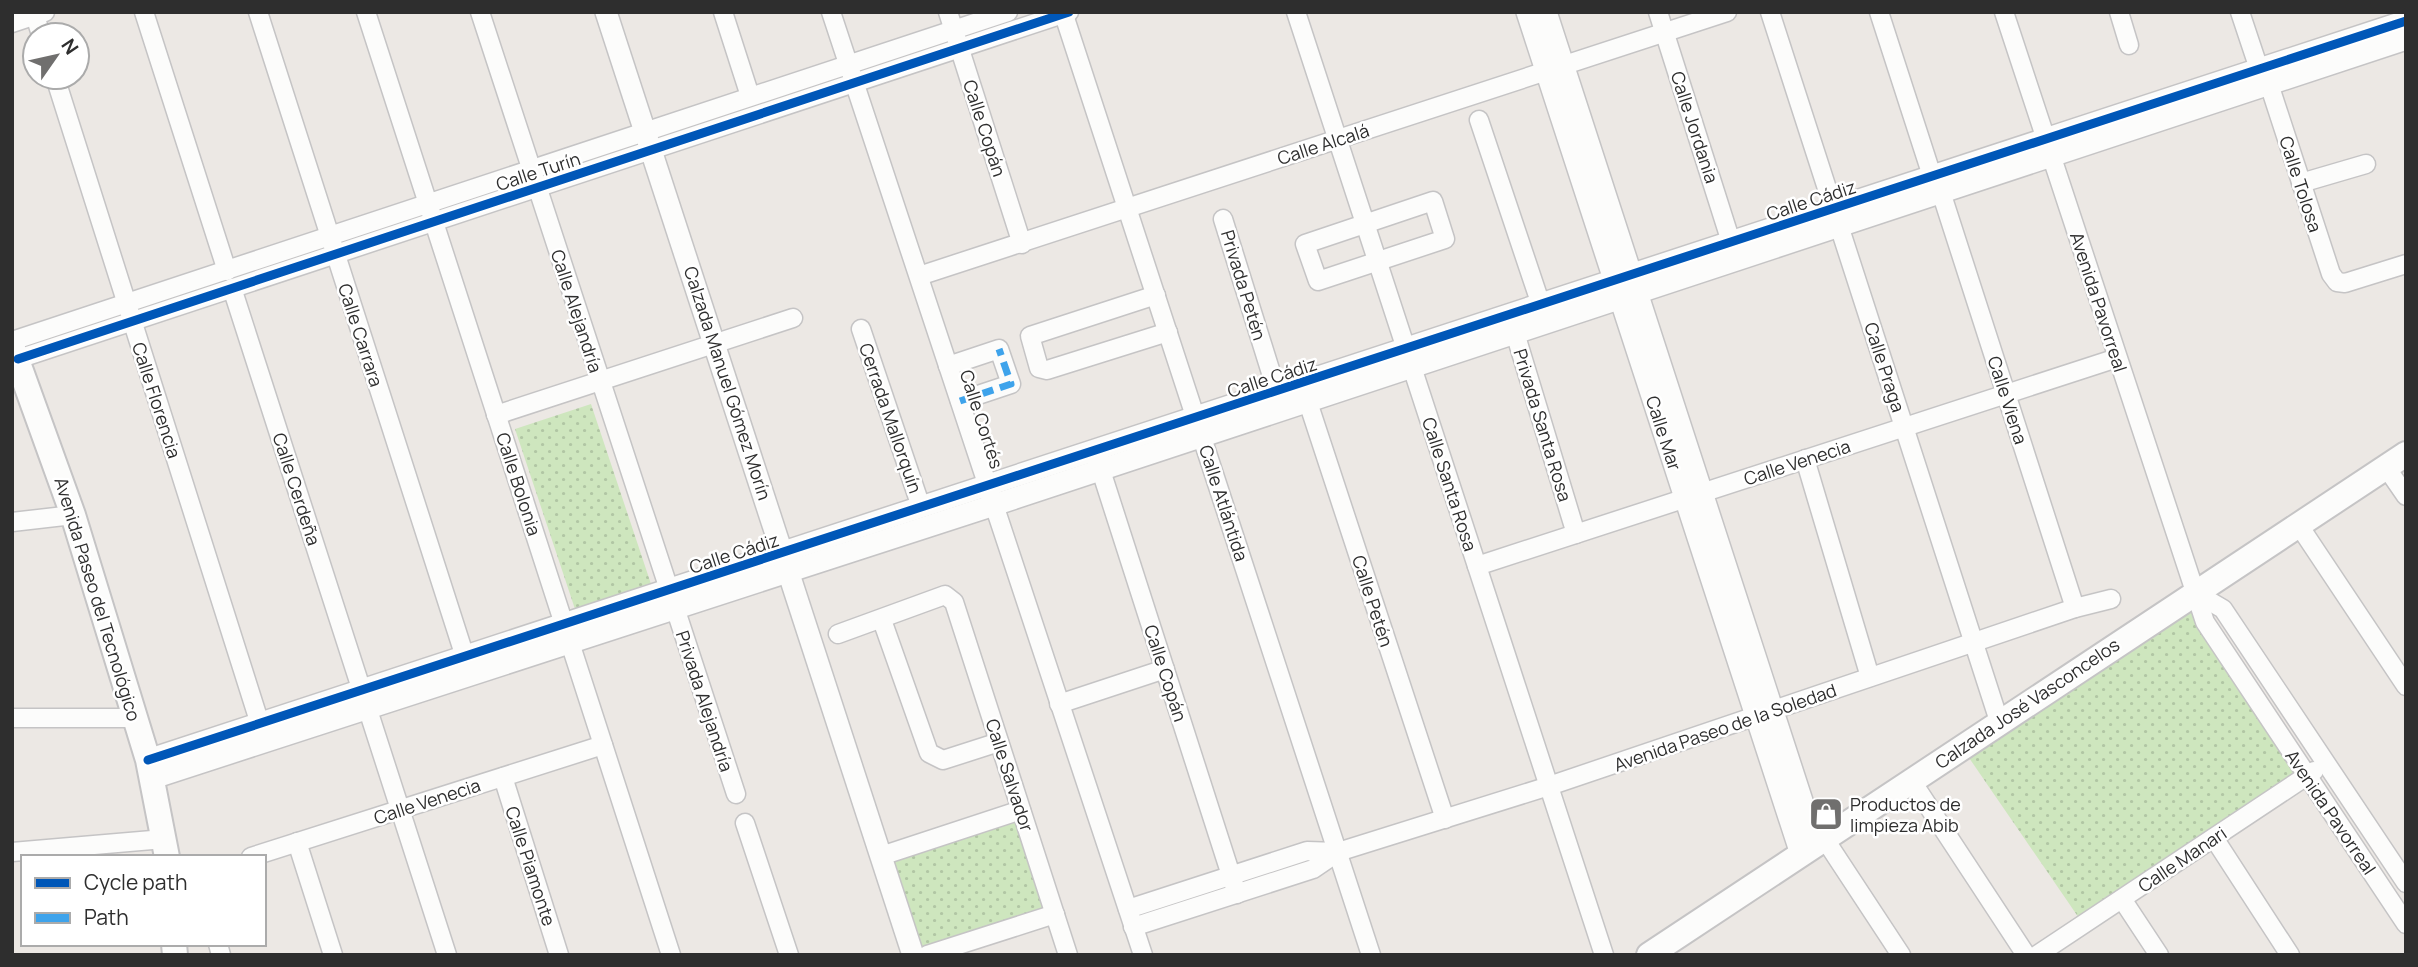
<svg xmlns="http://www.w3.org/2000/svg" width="2418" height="967" font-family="Manrope,sans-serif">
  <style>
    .park { fill: url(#park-dots) }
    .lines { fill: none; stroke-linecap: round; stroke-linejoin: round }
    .minor-casing { stroke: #c5c4c5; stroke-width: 21 }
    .tertiary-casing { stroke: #c5c4c5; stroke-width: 24 }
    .secondary-casing { stroke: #c5c4c5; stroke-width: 28 }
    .minor { stroke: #fcfcfb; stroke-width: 18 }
    .tertiary { stroke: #fcfcfb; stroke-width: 21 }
    .secondary { stroke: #fcfcfb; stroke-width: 24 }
    .quiet { stroke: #3ea3eb; stroke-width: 7; stroke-dasharray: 14 7; stroke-linecap: butt }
    .cycleway-casing { stroke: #fff; stroke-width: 13 }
    .cycleway { stroke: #0057b8; stroke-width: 9 }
    .labels { text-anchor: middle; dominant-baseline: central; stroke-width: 5; stroke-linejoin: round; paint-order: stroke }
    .street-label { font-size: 18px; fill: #2e2e2e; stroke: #fff }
    .poi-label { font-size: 18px; fill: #2e2e2e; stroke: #fff; text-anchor: start }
  </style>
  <defs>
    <pattern id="park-dots" width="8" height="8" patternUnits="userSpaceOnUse" patternTransform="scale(1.75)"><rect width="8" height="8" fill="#cee6be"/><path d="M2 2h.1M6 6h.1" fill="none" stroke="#b1c6a4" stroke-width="1.8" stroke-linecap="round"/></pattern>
  </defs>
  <rect width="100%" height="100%" fill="#ece8e4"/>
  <g class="park">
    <polygon points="591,404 652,587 576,612 515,429"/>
    <polygon points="2192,597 2302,776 2081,921 1965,752"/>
    <polygon points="1019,815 1050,912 918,955 885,858"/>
  </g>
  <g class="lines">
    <g class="minor-casing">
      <g id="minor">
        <polyline points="34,12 41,35"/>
        <polyline points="144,12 227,271"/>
        <polyline points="258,12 465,657"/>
        <polyline points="366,12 671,955"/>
        <polyline points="480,12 736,794"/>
        <polyline points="723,12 750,96"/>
        <polyline points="831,12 1143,955"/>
        <polyline points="948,12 1022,244"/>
        <polyline points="1063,12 1371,955"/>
        <polyline points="1296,12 1604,955"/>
        <polyline points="1658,12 1731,242"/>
        <polyline points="1770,12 1999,721"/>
        <polyline points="1879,12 1932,176"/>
        <polyline points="2004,12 2205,622 2406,924"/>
        <polyline points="2119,12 2129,45"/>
        <polyline points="2240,12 2259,69 2269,84 2331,274 2337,282 2345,283 2406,264"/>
        <polyline points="12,23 45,12"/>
        <polyline points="55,77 260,724"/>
        <polyline points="1479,120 1541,305"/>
        <polyline points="2301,183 2366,164"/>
        <polyline points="1941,192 2075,608"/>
        <polygon points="1433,201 1445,239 1318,281 1305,244"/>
        <polyline points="1223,219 1277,392"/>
        <polyline points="919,276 1727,12"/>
        <polyline points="232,288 447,955"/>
        <polyline points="1156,295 1030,336 1039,368 1047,370 1168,332"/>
        <polyline points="1512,323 1576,534"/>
        <polyline points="861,329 921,507"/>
        <path d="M12 341C345 233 676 121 1008 12"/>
        <polyline points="18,359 1069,12"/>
        <polyline points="948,366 999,349 1011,384 960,401"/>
        <polyline points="1304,390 1445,819"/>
        <polyline points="496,415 793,318"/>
        <polyline points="1097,458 1237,894"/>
        <polyline points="1805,459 1870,677"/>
        <polyline points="2386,467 2406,496"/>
        <polyline points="12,522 73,515"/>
        <polyline points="2298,524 2406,686"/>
        <polyline points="1477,566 2117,358"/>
        <polyline points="2194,592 2223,609 2406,883"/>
        <polyline points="882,620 929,753 943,760 999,742"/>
        <polyline points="838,634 945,595 954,602 1068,955"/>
        <polyline points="1059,704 1165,669"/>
        <polyline points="12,718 136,718"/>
        <polyline points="503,777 559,955"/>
        <polyline points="1911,780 2026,955"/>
        <polyline points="745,823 789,955"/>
        <polyline points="1824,838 1901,955"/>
        <polyline points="2214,838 2290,955"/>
        <polyline points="297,842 333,955"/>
        <polyline points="12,852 164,839"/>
        <polyline points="881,856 1021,810"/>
        <polyline points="251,857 603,745"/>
        <polyline points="2122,899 2159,955"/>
        <polyline points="1128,909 1307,851 1338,852"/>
        <polyline points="1133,927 1313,869 1338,852 1549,786 2075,608 2111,599"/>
        <polyline points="218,944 221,955"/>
        <polyline points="927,955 1055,914"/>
        <polyline points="2037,955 2314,771"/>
      </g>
    </g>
    <g class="tertiary-casing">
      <g id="tertiary">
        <polyline points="606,12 913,955"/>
        <polyline points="1527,12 1801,854"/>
        <polyline points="1546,12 1816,844"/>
        <polyline points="148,760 2406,21"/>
        <polyline points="153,778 994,505 2406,39"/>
      </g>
    </g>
    <g class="secondary-casing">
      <g id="secondary">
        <polyline points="12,346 73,515 148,760 167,857"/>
        <polyline points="174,944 175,955"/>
        <polyline points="1649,955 2406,454"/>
      </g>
    </g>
    <use href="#minor" class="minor"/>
    <use href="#tertiary" class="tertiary"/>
    <use href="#secondary" class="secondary"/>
    <polyline class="quiet" points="960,401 1011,384 999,349"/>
    <g class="cycleway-casing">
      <g id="cycleway">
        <polyline points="18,359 1069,12"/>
        <polyline points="148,760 2406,21"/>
      </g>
    </g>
    <use href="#cycleway" class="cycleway"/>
  </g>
  <defs>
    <g id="shop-square" transform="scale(1.75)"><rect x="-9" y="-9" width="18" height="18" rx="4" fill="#706f6e" stroke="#fff"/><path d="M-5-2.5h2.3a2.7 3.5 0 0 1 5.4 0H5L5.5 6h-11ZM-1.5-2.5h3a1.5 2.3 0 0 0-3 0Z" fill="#fff"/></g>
  </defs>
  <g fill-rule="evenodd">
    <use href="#shop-square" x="1826" y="814"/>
  </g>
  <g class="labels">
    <g class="street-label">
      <text transform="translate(1695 127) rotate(72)">Calle Jordania</text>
      <text transform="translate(985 128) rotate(72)">Calle Copán</text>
      <text transform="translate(1323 144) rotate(-18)">Calle Alcalá</text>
      <text transform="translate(538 171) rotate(-18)">Calle Turín</text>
      <text transform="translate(2301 184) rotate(72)">Calle Tolosa</text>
      <text transform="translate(1811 200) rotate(-18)">Calle Cádiz</text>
      <text transform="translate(1244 285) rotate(73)">Privada Petén</text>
      <text transform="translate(2099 302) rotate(72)">Avenida Pavorreal</text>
      <text transform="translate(577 311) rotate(72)">Calle Alejandría</text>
      <text transform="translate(361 335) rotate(72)">Calle Carrara</text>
      <text transform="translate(1885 367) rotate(72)">Calle Praga</text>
      <text transform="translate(1272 377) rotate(-18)">Calle Cádiz</text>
      <text transform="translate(728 383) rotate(72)">Calzada Manuel Gómez Morín</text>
      <text transform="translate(157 400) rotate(72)">Calle Florencia</text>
      <text transform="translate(2008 400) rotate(72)">Calle Viena</text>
      <text transform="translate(891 418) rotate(71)">Cerrada Mallorquín</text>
      <text transform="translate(982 419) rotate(72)">Calle Cortés</text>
      <text transform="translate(1543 425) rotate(73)">Privada Santa Rosa</text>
      <text transform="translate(1664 433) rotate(72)">Calle Mar</text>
      <text transform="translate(1797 462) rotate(-18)">Calle Venecia</text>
      <text transform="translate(519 484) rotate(72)">Calle Bolonia</text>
      <text transform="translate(1450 484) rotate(72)">Calle Santa Rosa</text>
      <text transform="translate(297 489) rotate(72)">Calle Cerdeña</text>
      <text transform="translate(1224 503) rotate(72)">Calle Atlántida</text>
      <text transform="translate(734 553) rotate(-18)">Calle Cádiz</text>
      <text transform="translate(98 599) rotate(73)">Avenida Paseo del Tecnológico</text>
      <text transform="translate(1373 601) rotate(72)">Calle Petén</text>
      <text transform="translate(1166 673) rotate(72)">Calle Copán</text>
      <text transform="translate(705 701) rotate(72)">Privada Alejandría</text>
      <text transform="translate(2027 703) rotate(-34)">Calzada José Vasconcelos</text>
      <text transform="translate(1725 727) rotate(-19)">Avenida Paseo de la Soledad</text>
      <text transform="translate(1010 775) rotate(72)">Calle Salvador</text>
      <text transform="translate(427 801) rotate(-18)">Calle Venecia</text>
      <text transform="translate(2331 812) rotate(56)">Avenida Pavorreal</text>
      <text transform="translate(2182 859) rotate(-34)">Calle Manari</text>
      <text transform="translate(531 866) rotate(72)">Calle Piamonte</text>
    </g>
    <g class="poi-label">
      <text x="1850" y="804">Productos de<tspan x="1850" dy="21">limpieza Abib</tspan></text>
    </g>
  </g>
  <rect width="2418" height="967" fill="none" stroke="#2e2e2e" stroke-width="28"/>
  <rect x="21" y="855" width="245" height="91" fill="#ffffff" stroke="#ababab" stroke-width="2"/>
  <rect x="35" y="878" width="35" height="10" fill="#0057b8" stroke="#ababab" stroke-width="2"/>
  <text x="84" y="890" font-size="21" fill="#2e2e2e">Cycle path</text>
  <rect x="35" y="913" width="35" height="10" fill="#3ea3eb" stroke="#ababab" stroke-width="2"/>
  <text x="84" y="925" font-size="21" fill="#2e2e2e">Path</text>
  <g transform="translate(56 56) rotate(56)"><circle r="33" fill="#ffffff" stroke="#ababab" stroke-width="2"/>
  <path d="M0-5L12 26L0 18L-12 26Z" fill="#706f6e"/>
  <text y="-10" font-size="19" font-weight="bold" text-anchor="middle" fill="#2e2e2e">N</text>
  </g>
</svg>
